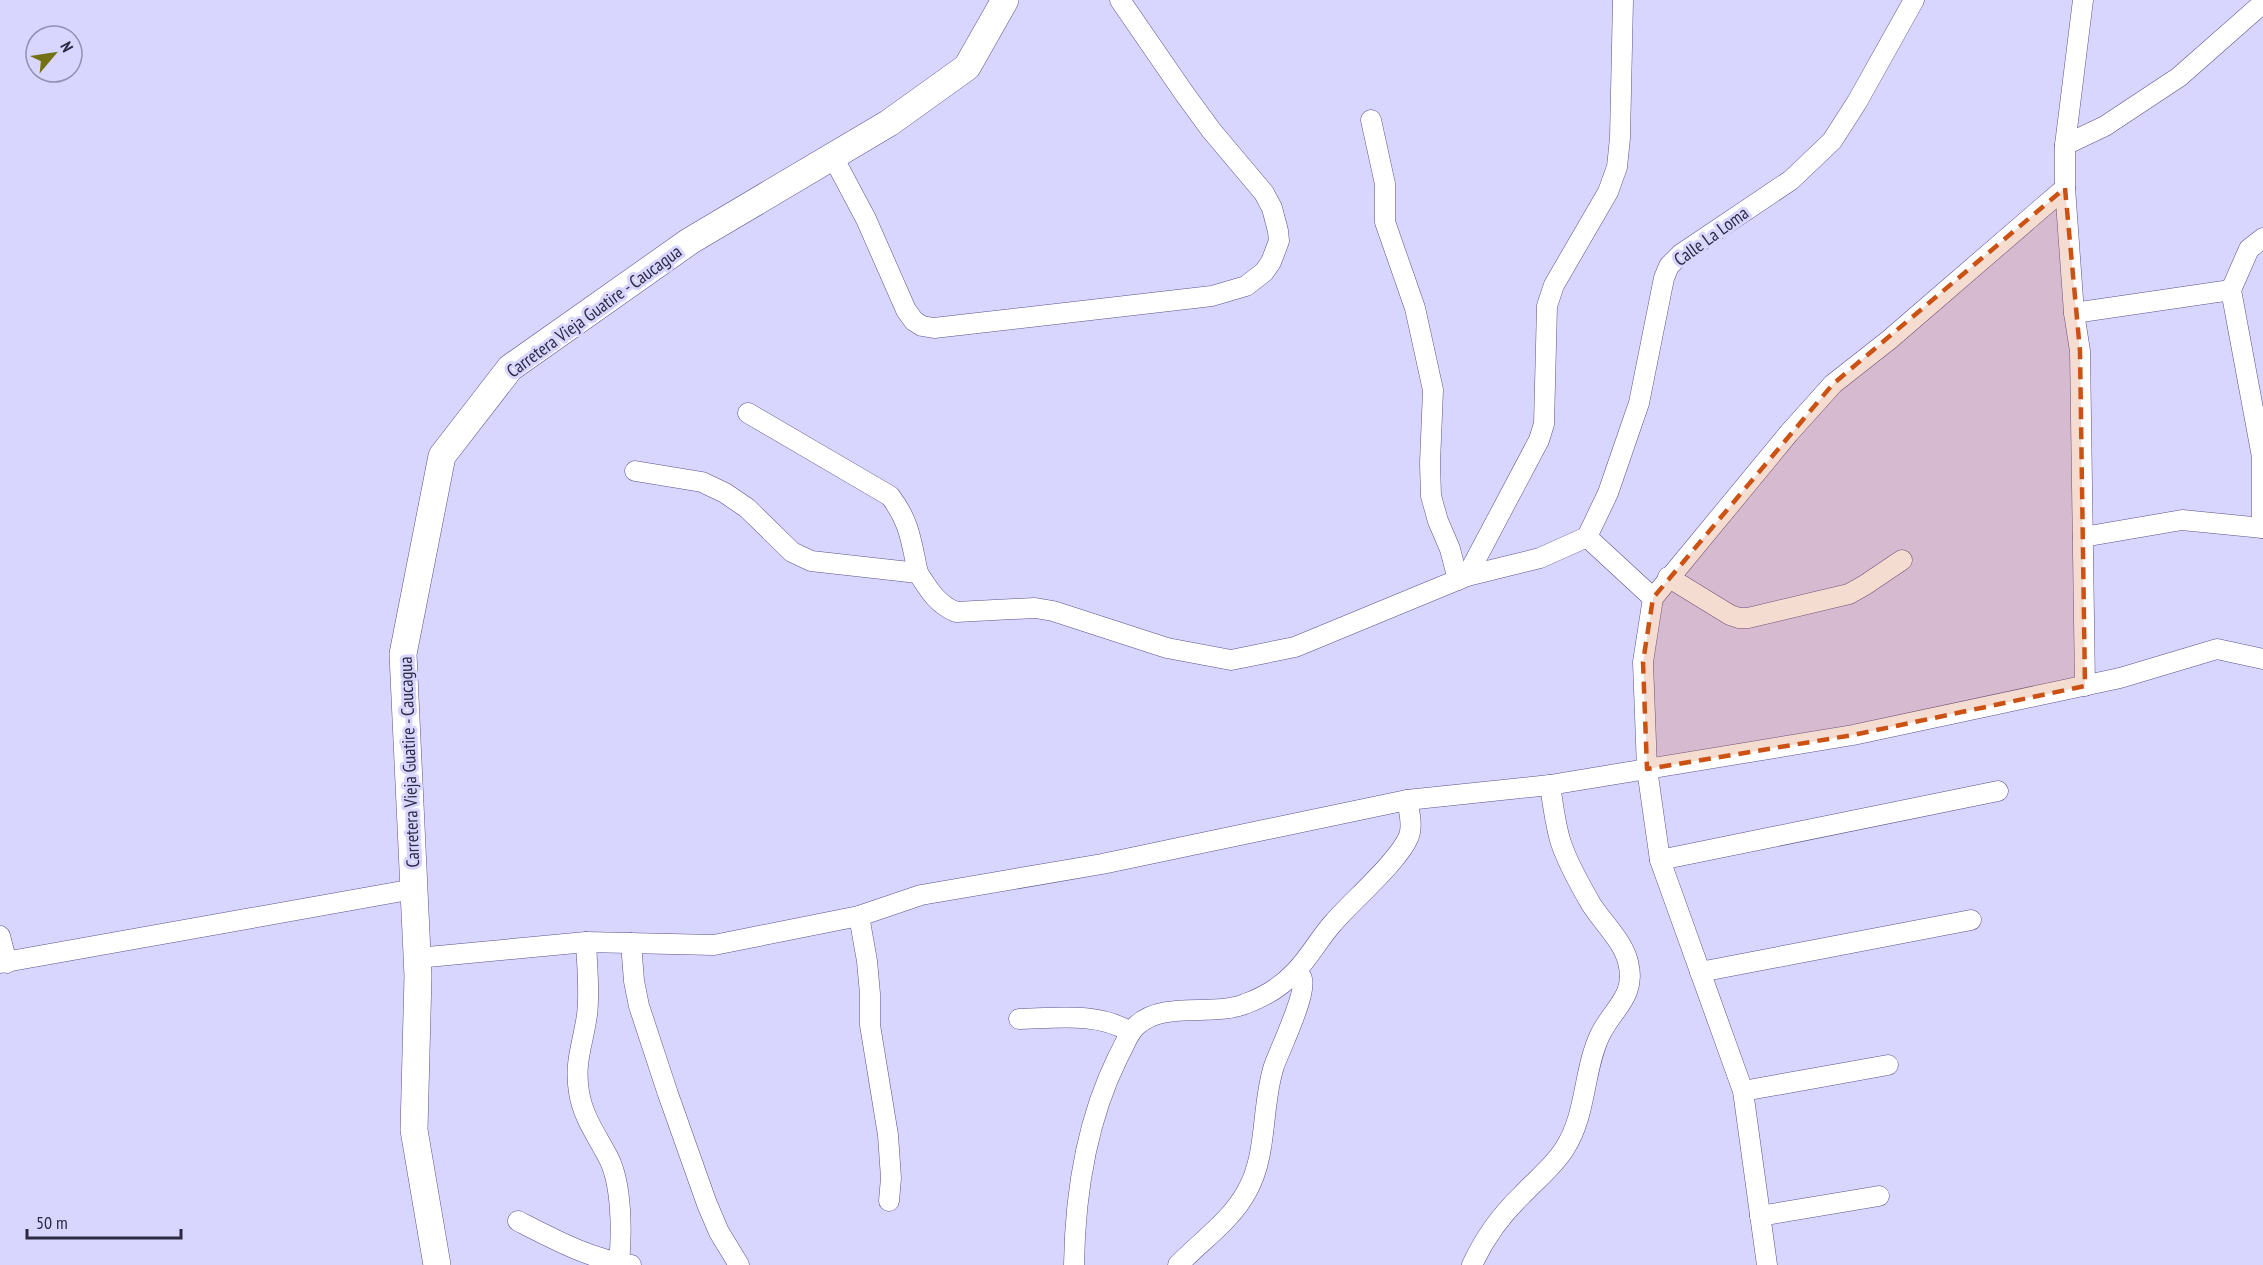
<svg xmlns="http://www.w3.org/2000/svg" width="2263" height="1265" font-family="'PT Sans Narrow',sans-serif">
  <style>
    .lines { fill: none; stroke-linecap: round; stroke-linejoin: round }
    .street-casing { stroke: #5a528e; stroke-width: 21 }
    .secondary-casing { stroke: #5a528e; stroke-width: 28 }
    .street { stroke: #fff; stroke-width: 20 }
    .secondary { stroke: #fff; stroke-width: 27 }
    .marked { fill: #cc5214; fill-opacity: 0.2; stroke: #cc5214; stroke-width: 4.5; stroke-dasharray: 12 8; stroke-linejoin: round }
    .labels { text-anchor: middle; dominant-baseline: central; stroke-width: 6; stroke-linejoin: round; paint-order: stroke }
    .street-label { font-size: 18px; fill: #2c2943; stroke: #d8d5ff }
  </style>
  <rect width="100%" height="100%" fill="#d8d5ff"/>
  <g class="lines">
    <g class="street-casing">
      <g id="street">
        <polyline points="2083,0 2065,145 2065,188 2074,313 2080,351 2085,686"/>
        <polyline points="1371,120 1385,184 1385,222 1415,308 1433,390 1430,463 1431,496 1438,521 1450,549 1458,580"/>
        <polyline points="2065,145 2105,126 2179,77 2263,3"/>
        <polyline points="833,157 866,219 906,310 914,321 922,326 934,328 1212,296 1246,286 1264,272 1271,262 1279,241 1278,231 1272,208 1264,193 1211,130 1184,93 1120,0"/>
        <polyline points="2074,313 2231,290"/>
        <path d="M748 413 890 496C910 522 911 541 918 573"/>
        <path d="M635 471 702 482 725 493 747 508 792 552 811 561 918 573C929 590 937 604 956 612L1035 608 1053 611 1167 648 1231 660 1295 647 1467 576 1540 558 1587 537"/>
        <polyline points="2262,528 2262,457 2231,290 2249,249 2263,238"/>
        <polyline points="2083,537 2182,520 2263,528"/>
        <polyline points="1467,576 1539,440 1544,424 1547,306 1554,285 1608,192 1617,167 1620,138 1623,0"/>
        <polyline points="1668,577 1730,615 1739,618 1748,618 1849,594 1865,585 1902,560"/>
        <polyline points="1653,598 1587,537 1608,493 1639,403 1664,278 1669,266 1681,254 1791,180 1832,141 1857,102 1914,0"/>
        <polyline points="1660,860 1998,791"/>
        <polyline points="859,916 867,961 870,994 870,1025 888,1135 891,1178 889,1201"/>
        <polyline points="0,936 7,963"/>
        <path d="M586 942C587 967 590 991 587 1015 583 1044 574 1062 579 1092 583 1118 598 1137 609 1159 622 1185 622 1234 619 1263"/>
        <polyline points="631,943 634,981 639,1006 668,1094 707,1204 719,1232 739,1265"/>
        <polyline points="417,958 586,942 714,945 859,916 921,895 1102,864 1407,800 1550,785 1853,735 2120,678 2217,649 2263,659"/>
        <polyline points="0,963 414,889"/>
        <polyline points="1700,972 1971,920"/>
        <path d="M1019 1019C1056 1018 1099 1012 1130 1032"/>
        <polyline points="1743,1091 1888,1065"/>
        <polyline points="1760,1216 1879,1196"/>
        <path d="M518 1221C555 1240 590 1259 631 1265"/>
        <path d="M1074 1265C1075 1193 1086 1122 1118 1057 1124 1047 1127 1035 1136 1026 1163 1000 1212 1017 1245 1004 1264 997 1282 986 1295 972 1310 957 1320 937 1334 922 1353 900 1399 861 1409 836 1413 825 1409 811 1407 800"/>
        <path d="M1178 1265C1201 1241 1231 1221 1247 1191 1268 1154 1261 1106 1274 1066 1280 1049 1307 994 1302 979 1301 975 1299 974 1296 972"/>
        <path d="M1472 1265C1484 1239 1501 1215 1522 1195 1537 1179 1554 1166 1565 1148 1587 1113 1583 1071 1600 1035 1613 1008 1637 996 1628 962 1623 941 1603 923 1591 904 1580 885 1568 864 1561 843 1555 824 1553 804 1550 785"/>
        <polyline points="1767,1265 1743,1091 1660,860 1647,769 1643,662 1653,598 1789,433 1833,384 1889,340 2065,188"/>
      </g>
    </g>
    <g class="secondary-casing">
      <polyline id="secondary" points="437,1265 414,1130 418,976 403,654 442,456 510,368 690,241 889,123 967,67 1005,0"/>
    </g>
    <use href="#street" class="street"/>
    <use href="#secondary" class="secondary"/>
  </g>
  <path class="marked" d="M2065 188 2080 351 2085 686 1853 735 1647 769 1643 662 1653 598 1833 384Z"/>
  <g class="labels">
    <g class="street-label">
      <text transform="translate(1711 236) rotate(-36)">Calle La Loma</text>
      <text transform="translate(594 311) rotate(-36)">Carretera Vieja Guatire - Caucagua</text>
      <text transform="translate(409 762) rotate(-92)">Carretera Vieja Guatire - Caucagua</text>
    </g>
  </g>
  <g transform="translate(54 54) rotate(61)"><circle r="28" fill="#d8d5ff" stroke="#9390b4" stroke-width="1.5"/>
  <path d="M0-4.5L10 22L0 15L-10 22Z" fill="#737114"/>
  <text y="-9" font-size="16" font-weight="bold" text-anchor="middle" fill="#2c2943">N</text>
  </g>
  <path d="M27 1229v9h154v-9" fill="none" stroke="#2c2943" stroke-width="3"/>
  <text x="36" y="1229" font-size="18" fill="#2c2943" stroke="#d8d5ff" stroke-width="4.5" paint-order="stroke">50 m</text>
</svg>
